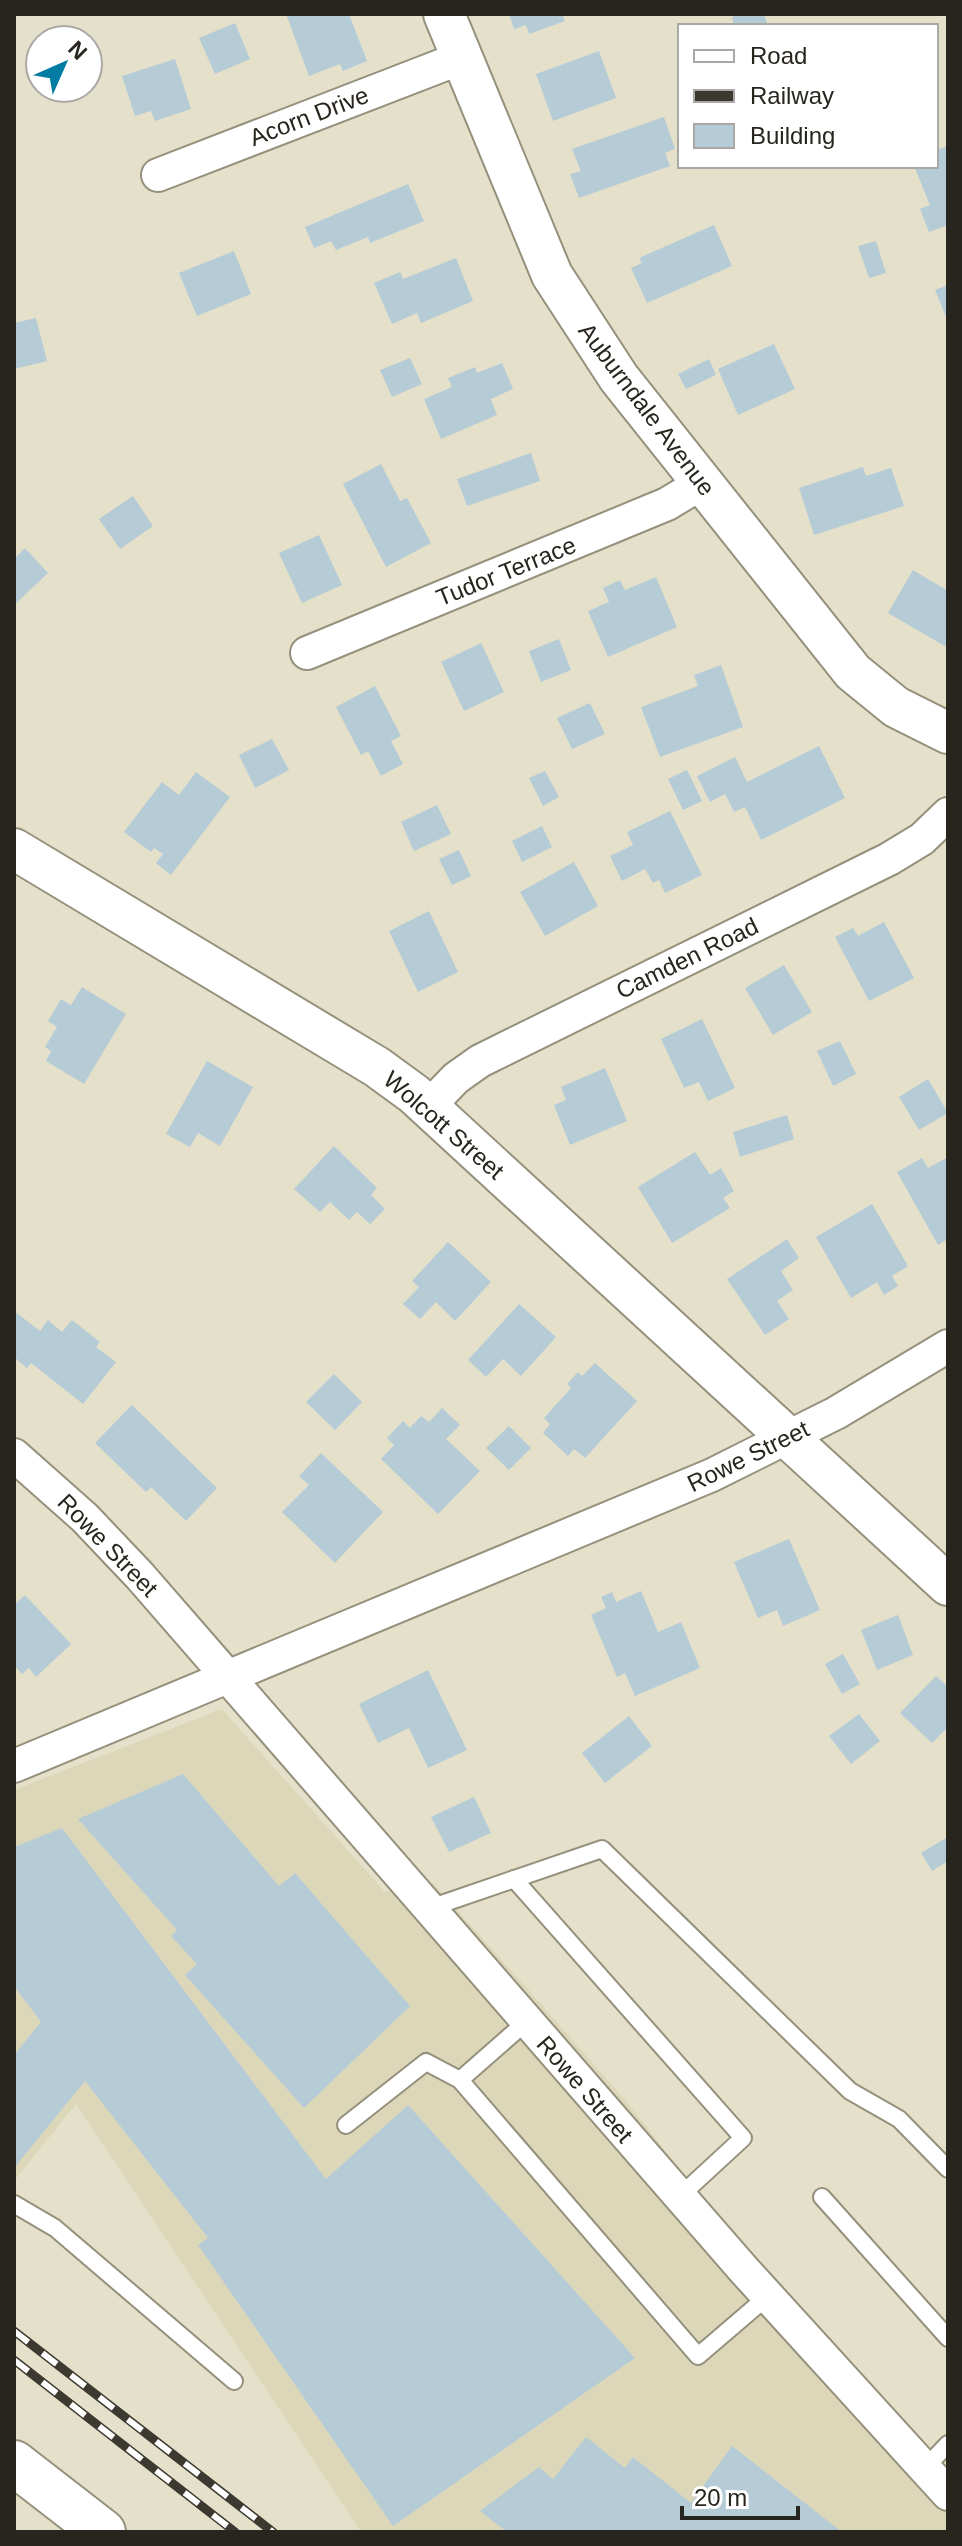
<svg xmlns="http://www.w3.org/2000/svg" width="962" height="2546" font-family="Arial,sans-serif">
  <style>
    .built { fill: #ddd7b9 }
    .building { fill: #b5ccd7 }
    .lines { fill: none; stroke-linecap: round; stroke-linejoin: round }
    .service-casing { stroke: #94907c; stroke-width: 20 }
    .minor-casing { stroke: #94907c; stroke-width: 36 }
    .tertiary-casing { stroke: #94907c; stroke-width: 44 }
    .motorway-casing { stroke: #94907c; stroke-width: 48 }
    .service { stroke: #fff; stroke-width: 16 }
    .minor { stroke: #fff; stroke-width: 32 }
    .tertiary { stroke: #fff; stroke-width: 40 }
    .motorway { stroke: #fff; stroke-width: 44 }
    .rail-casing { stroke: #3b3930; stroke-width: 9 }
    .rail { stroke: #fff; stroke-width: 6; stroke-dasharray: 18; stroke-linecap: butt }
    .labels { text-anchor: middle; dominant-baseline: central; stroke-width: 7; stroke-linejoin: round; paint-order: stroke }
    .street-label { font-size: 24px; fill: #27251d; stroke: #fff }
  </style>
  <rect width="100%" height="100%" fill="#e5e0ca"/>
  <polygon class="built" points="222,1709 385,1892 433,1883 533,1995 626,2101 723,2224 948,2482 948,2532 361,2532 76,2104 14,2181 14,1790"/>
  <g class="building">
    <polygon points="286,14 349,14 367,61 343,71 340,64 309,76"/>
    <polygon points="509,14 562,14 565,21 529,34 526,25 514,29"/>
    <polygon points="742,14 764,14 768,26 734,26 732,17"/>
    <polygon points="235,23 250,59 215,74 199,38"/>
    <polygon points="599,51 616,98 553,121 536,74"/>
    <polygon points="175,59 191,109 155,121 151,111 135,116 122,76"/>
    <polygon points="664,117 675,149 665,153 670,166 579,198 570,174 581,171 572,149"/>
    <polygon points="948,146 948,225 929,232 920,209 930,205 914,166 936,166 936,150"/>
    <polygon points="408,184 424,221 370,243 368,237 336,250 331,241 314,248 305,227"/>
    <polygon points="714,225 732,266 647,303 631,268 642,263 639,258"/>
    <polygon points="876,241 886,273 869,278 858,246"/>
    <polygon points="234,251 251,294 197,316 179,273"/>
    <polygon points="456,258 473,301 421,323 417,313 392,324 374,283 400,272 403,279"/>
    <polygon points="948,285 948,322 935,290"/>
    <polygon points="36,318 47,361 14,369 14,323"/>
    <polygon points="774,344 795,389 738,415 718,369"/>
    <polygon points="410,358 422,384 392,397 380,370"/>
    <polygon points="709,359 716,375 686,389 678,374"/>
    <polygon points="502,363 513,389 491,399 497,415 441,439 424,399 452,387 448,378 475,367 477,373"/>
    <polygon points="531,453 540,481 467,506 457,479"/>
    <polygon points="381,464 400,501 407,498 431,543 386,567 343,484"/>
    <polygon points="863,467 866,476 891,468 904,506 814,535 799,488"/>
    <polygon points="133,496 153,526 120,549 99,519"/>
    <polygon points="319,535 342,585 302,603 279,553"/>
    <polygon points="25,548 48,573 14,605 14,559"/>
    <polygon points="913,570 948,591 948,648 888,613"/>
    <polygon points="656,577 677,627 608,657 588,611 609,602 603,588 620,580 625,590"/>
    <polygon points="559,639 571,670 541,682 529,651"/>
    <polygon points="481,643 504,692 464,711 441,662"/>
    <polygon points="721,665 743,727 660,757 641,707 698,686 694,675"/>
    <polygon points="375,686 401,736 391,741 403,764 381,776 368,751 361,755 336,707"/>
    <polygon points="590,703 605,734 572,749 557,718"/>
    <polygon points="272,739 289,770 255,788 239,755"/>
    <polygon points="819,746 845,798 761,840 745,807 734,812 725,794 710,802 697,776 735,757 747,782"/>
    <polygon points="687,770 702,801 683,810 668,779"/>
    <polygon points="545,771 559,797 543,806 529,778"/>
    <polygon points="196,772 230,797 171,875 156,863 163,854 154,848 151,852 124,832 162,782 179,795"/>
    <polygon points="437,805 451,834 414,851 401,822"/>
    <polygon points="670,811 702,875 665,893 659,880 653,883 645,869 622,881 610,856 633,845 627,832"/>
    <polygon points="542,826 552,847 522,862 512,841"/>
    <polygon points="459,850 471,876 452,885 439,859"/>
    <polygon points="574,862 598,906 545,936 520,892"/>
    <polygon points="429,911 458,972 418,992 389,931"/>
    <polygon points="884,922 914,978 869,1001 835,937 853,928 858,936"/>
    <polygon points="784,965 812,1012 773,1035 745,988"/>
    <polygon points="82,987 126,1014 84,1084 46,1061 51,1051 45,1047 57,1027 48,1021 61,999 71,1005"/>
    <polygon points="702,1019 735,1088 708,1101 699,1082 684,1088 661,1039"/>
    <polygon points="840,1041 856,1074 833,1086 817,1051"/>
    <polygon points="207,1061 253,1087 220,1146 198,1133 190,1147 166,1134"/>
    <polygon points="605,1068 627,1121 570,1145 554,1105 566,1100 561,1087"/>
    <polygon points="928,1079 948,1113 919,1130 899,1097"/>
    <polygon points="787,1115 794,1139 740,1157 733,1132"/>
    <polygon points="334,1146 377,1188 371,1195 385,1209 370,1224 357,1212 349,1220 330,1202 320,1212 294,1189"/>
    <polygon points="695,1152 710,1175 721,1168 734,1191 723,1198 730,1208 672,1243 638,1187"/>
    <polygon points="948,1157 948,1239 938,1245 897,1172 922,1158 928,1168"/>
    <polygon points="872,1204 908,1266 892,1276 898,1286 884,1295 877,1282 851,1298 816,1237"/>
    <polygon points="787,1239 799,1258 781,1271 793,1290 777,1301 789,1319 765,1335 727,1279"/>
    <polygon points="448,1242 491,1282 455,1321 436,1302 420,1319 403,1304 419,1287 412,1281"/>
    <polygon points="519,1304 556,1337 521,1376 503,1359 486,1377 468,1360"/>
    <polygon points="14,1311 40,1331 48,1320 62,1332 72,1320 100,1342 96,1347 116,1362 83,1404 31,1363 27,1368 14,1357"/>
    <polygon points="595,1363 637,1401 585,1458 574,1449 568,1456 543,1433 550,1424 544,1418 571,1388 567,1384 578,1372 582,1376"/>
    <polygon points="334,1374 362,1402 335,1430 306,1402"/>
    <polygon points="132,1405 217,1488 186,1521 151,1487 146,1492 95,1443"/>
    <polygon points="442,1408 460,1425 446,1439 480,1471 438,1514 381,1459 394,1445 387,1438 403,1421 410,1428 421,1416 429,1422"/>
    <polygon points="509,1426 531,1448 509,1470 486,1448"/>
    <polygon points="321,1453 383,1512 335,1563 282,1512 309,1485 299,1476"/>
    <polygon points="789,1539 820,1610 783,1626 777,1610 758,1618 734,1562"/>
    <polygon points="641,1591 658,1632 681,1622 700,1668 635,1696 625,1673 617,1677 591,1615 606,1608 601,1597 612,1592 616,1602"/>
    <polygon points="25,1595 71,1644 36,1677 29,1668 22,1674 14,1665 14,1605"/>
    <polygon points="898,1615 913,1655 877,1670 861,1630"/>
    <polygon points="843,1654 860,1684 842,1694 825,1664"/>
    <polygon points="428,1670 467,1750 428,1768 409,1728 378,1743 359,1704"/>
    <polygon points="936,1676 948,1687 948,1727 932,1743 900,1713"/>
    <polygon points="859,1714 880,1741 851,1764 829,1736"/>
    <polygon points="629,1716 652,1746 605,1783 582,1753"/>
    <polygon points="183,1774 279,1886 295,1873 410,2006 304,2108 185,1975 197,1964 171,1936 177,1930 78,1819"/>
    <polygon points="474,1797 491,1833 449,1852 431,1817"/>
    <polygon points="62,1828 326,2179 408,2105 635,2358 393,2526 198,2245 208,2238 85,2081 14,2168 14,2055 41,2022 14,1986 14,1847"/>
    <polygon points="946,1838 948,1861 932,1871 921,1853"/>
    <polygon points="586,2437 625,2468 633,2457 691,2503 732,2446 842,2532 507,2532 480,2511 539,2467 553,2479"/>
  </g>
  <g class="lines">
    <g class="service-casing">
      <g id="service">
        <polyline points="514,1879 743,2138 679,2197"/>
        <polyline points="427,1909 602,1849 850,2091 899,2119 948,2169"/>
        <polyline points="526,2022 460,2080 698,2356 768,2296"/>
        <polyline points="346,2125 426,2062 460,2080"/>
        <polyline points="822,2197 948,2338"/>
        <polyline points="14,2204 55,2228 234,2381"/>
        <polyline points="924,2469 948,2444"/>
      </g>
    </g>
    <g class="minor-casing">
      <g id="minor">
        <polyline points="158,175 461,58"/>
        <polyline points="307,653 667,504 702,483"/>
        <polyline points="429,1106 456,1078 480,1061 889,859 922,839 948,814"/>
        <polyline points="14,1455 85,1518 140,1576 744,2270 948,2494"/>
        <polyline points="14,1766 712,1475 836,1413 948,1346"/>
      </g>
    </g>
    <g class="tertiary-casing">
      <g id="tertiary">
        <polyline points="444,14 552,275 619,378 853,672 896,707 948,733"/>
        <polyline points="14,849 377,1067 414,1094 948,1585"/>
      </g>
    </g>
    <g class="motorway-casing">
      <polyline id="motorway" points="14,2463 103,2532"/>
    </g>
    <use href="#service" class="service"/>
    <use href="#minor" class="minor"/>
    <use href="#tertiary" class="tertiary"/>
    <use href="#motorway" class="motorway"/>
    <g class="rail-casing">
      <g id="rail">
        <polyline points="14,2331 273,2532"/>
        <polyline points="14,2360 235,2532"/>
      </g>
    </g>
    <use href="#rail" class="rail"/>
  </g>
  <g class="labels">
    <g class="street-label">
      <text transform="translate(309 116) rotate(-21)">Acorn Drive</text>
      <text transform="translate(647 409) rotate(53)">Auburndale Avenue</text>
      <text transform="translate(506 571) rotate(-22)">Tudor Terrace</text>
      <text transform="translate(687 958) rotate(-26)">Camden Road</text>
      <text transform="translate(444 1125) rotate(41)">Wolcott Street</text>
      <text transform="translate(748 1456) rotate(-26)">Rowe Street</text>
      <text transform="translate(108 1545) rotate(46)">Rowe Street</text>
      <text transform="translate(585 2089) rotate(49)">Rowe Street</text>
    </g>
  </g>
  <rect width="962" height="2546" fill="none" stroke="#27251d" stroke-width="32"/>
  <rect x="678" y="24" width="260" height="144" fill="#ffffff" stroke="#a9a8a5" stroke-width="2"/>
  <rect x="694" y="50" width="40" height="12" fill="#ffffff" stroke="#a9a8a5" stroke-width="2"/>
  <text x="750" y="64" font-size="24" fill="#27251d">Road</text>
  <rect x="694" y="90" width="40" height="12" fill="#3b3930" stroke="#a9a8a5" stroke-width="2"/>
  <text x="750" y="104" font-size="24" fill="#27251d">Railway</text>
  <rect x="694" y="124" width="40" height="24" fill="#b5ccd7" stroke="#a9a8a5" stroke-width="2"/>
  <text x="750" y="144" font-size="24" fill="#27251d">Building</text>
  <g transform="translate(64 64) rotate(45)"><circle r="38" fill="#ffffff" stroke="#a9a8a5" stroke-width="2"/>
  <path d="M0-6L14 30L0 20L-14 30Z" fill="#037ca3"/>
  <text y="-12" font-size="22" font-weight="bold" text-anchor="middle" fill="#27251d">N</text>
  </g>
  <path d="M682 2506v12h116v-12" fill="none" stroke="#27251d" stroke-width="4"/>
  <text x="694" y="2506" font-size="24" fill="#27251d" stroke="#ffffff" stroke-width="6" paint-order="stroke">20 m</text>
</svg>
